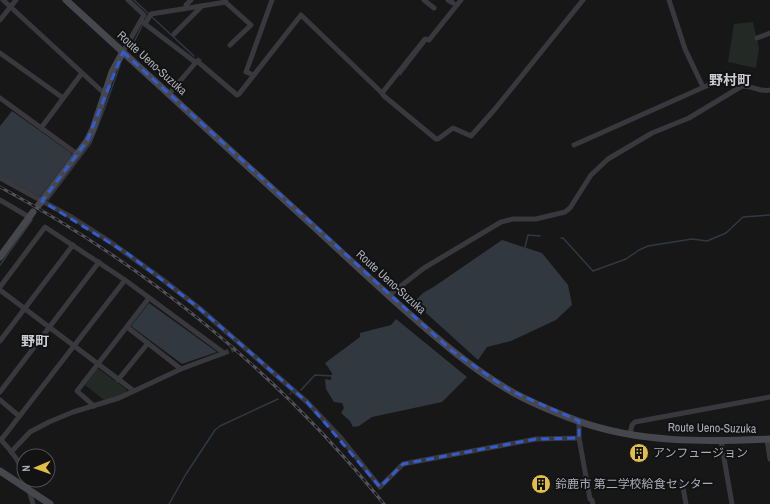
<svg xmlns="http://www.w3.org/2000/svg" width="770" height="504" font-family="'Archivo Narrow','Noto Sans JP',sans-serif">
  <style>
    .green { fill: #232a25 }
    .water { fill: #313840 }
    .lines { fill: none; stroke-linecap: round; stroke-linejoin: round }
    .stream { stroke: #313840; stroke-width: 1.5 }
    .street-tunnel { stroke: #343538; stroke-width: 5; stroke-dasharray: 5 2.5; stroke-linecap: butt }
    .street { stroke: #38383d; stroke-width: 5 }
    .secondary { stroke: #46474d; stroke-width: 7 }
    .rail-casing { stroke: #515258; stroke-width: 3 }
    .rail { stroke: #121213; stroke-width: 1.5; stroke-dasharray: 4.5; stroke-linecap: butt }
    .marked { fill: none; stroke: #325cd3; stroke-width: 3; stroke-dasharray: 8 5; stroke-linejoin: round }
    .labels { text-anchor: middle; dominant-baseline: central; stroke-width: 4; stroke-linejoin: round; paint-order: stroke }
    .street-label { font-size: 12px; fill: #aaadb7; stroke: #121213 }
    .poi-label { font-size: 12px; fill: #aaadb7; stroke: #121213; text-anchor: start }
    .quarter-label { font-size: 14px; font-weight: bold; fill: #cbccd3; stroke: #121213 }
  </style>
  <rect width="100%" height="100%" fill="#171718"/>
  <g class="green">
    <polygon points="753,22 759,48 756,68 728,62 734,24"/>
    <polygon points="97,369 99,369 126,389 127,393 117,397 104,400 85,385"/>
  </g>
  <g class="water">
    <polygon points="12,111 71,153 72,155 40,197 0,176 0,126"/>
    <polygon points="502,240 542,253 568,285 572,305 556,320 511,341 487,347 478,360 414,302 423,293 435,286"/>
    <polygon points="149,303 217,352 182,364 131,326"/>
    <polygon points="396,319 467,377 442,402 372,417 359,426 353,427 350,421 341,413 344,408 342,403 334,402 326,389 325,379 331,380 332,373 325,363 360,337 360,333 391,325"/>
  </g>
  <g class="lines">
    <g class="stream">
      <polyline points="134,0 149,14"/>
      <polyline points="152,17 194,56"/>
      <polyline points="132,46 142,26"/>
      <polyline points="198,58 201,60"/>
      <polyline points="400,75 427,40"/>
      <polyline points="48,200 91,143 104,110 120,65"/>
      <polyline points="561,238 563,238 593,271 626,259 639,250 648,246 692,239 707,241 726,233 743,217 770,215"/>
      <polyline points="525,247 528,235 540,236"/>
      <polyline points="0,265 32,220"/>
      <polyline points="301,390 315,375 332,376"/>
      <polyline points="290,394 291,393"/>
      <polyline points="169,504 186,474 215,430 220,426 278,399"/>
    </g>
    <polyline class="street-tunnel" points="224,353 238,348"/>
    <g class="street">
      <polyline points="3,0 105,94"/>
      <polyline points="424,0 434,8"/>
      <polyline points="448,0 453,3"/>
      <polyline points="669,0 685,49 703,87"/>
      <polyline points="224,1 251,25 230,45"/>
      <polyline points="186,8 186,5 191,0"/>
      <polyline points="0,20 16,0"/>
      <polyline points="141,21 195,62"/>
      <polyline points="145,24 151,14 226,2"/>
      <polyline points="174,34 202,6"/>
      <polyline points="757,38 770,33"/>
      <polyline points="123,52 144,15 128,0"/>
      <polyline points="0,53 63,98"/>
      <polyline points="254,75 246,72 272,0"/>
      <polyline points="382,93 425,39 429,40 461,0"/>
      <polyline points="169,94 197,61 237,95 239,94 301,15 382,93 384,96 436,139 438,139 453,128 471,136 495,109 583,0"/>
      <polyline points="0,98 77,154"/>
      <polyline points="41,128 82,73"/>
      <path d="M574 145 722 79C729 77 737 81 742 86"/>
      <polyline points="0,178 73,218 109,241 162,279 199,308 307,402 341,438 380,487 403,464 536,439 579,438 579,421"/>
      <polyline points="0,200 29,217"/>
      <polyline points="0,287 45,227 125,280 224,353"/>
      <polyline points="0,290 134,391"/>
      <path d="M388 296 424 268 501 222 513 219H536L565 212 570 208 591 175 608 159 652 133 689 118 742 86C751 85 762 93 770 90"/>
      <polyline points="127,327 181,369"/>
      <polyline points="0,341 73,245"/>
      <polyline points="118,380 148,343"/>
      <polyline points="0,392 99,262"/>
      <polyline points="0,400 19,416"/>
      <polyline points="94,406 77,391 149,298"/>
      <polyline points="630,434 632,425 635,422 770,397"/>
      <polyline points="579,438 590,499 592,500 593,504"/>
      <path d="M0 439C10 449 19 460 24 474"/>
      <polyline points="1,440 125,280"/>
      <polyline points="767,440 770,459"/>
      <polyline points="721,441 732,504"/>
      <polyline points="11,452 30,432 49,422 73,412 119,398 181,369 224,353"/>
      <polyline points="26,480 33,504"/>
      <polyline points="682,482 686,504"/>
    </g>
    <g class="secondary">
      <path d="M66 0C145 72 224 144 302 216 337 248 372 281 407 312 439 340 470 367 507 389 529 402 554 412 578 421 639 443 705 442 770 439"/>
      <polyline points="38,206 87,141 93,129 112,72 123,52"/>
      <polyline points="0,257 33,212"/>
      <polyline points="0,471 50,504"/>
    </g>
    <g class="rail-casing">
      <path id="rail" d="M0 187C147 266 279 374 384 504"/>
    </g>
    <use href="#rail" class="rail"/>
  </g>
  <path class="marked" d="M123 52 451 350 509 390 579 421V438L536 439 403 464 380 487 307 402 199 308 128 254 42 201 87 141Z"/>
  <defs>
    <g id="building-disc" transform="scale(1)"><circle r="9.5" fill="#e0be47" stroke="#121213"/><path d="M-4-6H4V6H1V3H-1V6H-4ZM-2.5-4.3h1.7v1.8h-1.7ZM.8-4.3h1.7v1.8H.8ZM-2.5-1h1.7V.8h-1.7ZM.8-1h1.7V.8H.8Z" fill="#111"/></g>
  </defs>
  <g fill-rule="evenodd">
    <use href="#building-disc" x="639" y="453"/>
    <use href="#building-disc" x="541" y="484"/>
  </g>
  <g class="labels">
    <g class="street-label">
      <text transform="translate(152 63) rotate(42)">Route Ueno-Suzuka</text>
      <text transform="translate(391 282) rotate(42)">Route Ueno-Suzuka</text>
      <text transform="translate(712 428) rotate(1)">Route Ueno-Suzuka</text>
    </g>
    <g class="poi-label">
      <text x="653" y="453">アンフュージョン</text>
      <text x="555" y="484">鈴鹿市 第二学校給食センター</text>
    </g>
    <g class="quarter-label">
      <text x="730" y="80">野村町</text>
      <text x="35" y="341">野町</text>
    </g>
  </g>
  <g transform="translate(36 468) rotate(268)"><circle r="19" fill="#121213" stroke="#4f5055"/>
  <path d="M0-3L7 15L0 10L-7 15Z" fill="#e0be47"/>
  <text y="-6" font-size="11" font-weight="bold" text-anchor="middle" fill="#aaadb7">N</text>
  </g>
</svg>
